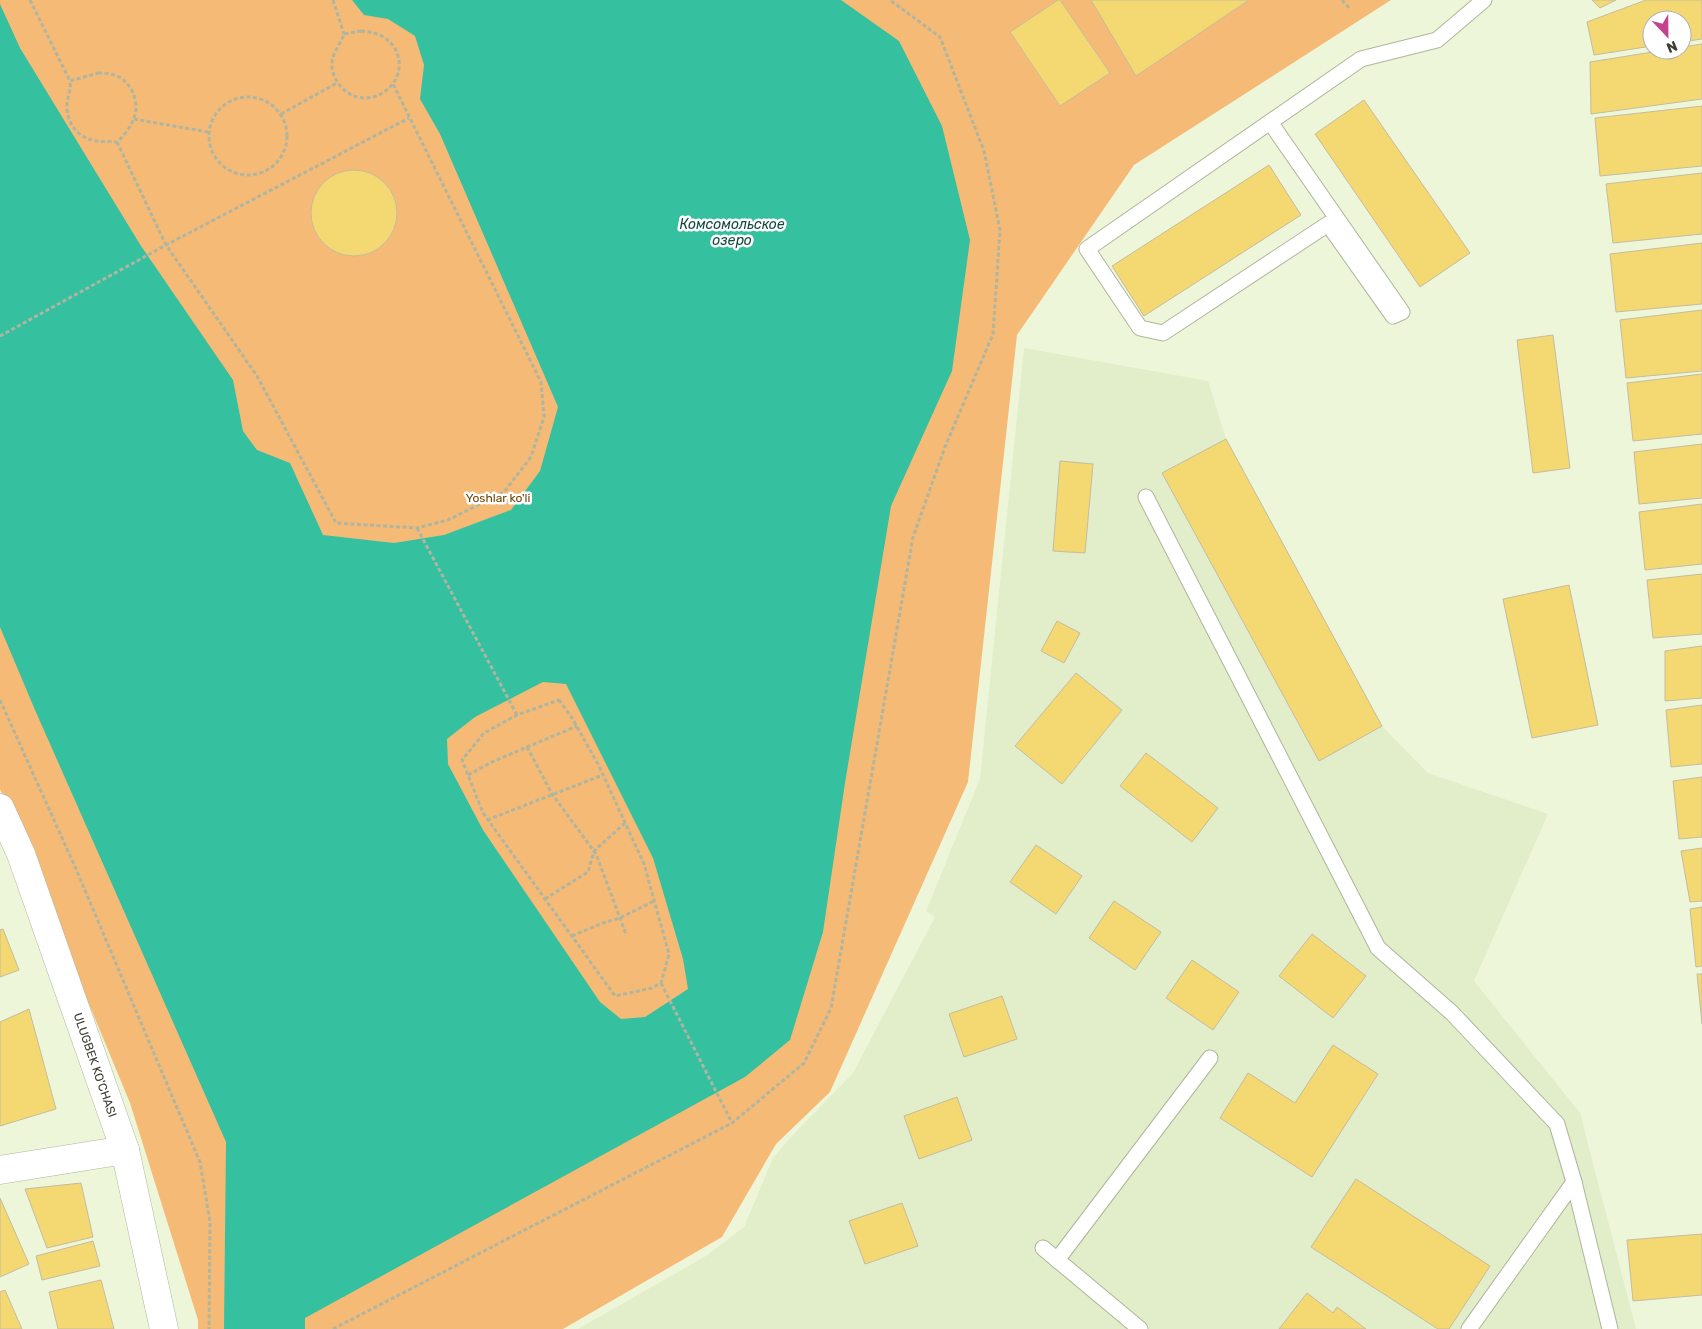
<svg xmlns="http://www.w3.org/2000/svg" width="1702" height="1329" font-family="Rubik,sans-serif">
  <style>
    .built { fill: #e2edc9 }
    .green { fill: #f6ba77 }
    .water { fill: #35c0a0; fill-rule: evenodd }
    .building { fill: #f4d872; stroke: #c4bca0 }
    .lines { fill: none; stroke-linecap: round; stroke-linejoin: round }
    .lane-casing { stroke: #aeb69b; stroke-width: 17 }
    .street-casing { stroke: #aeb69b; stroke-width: 29 }
    .path { stroke: #afb59f; stroke-width: 3; stroke-dasharray: 4 2.5; stroke-linecap: butt }
    .lane { stroke: #fff; stroke-width: 15 }
    .street { stroke: #fff; stroke-width: 28 }
    .labels { text-anchor: middle; dominant-baseline: central; stroke-width: 5; stroke-linejoin: round; paint-order: stroke }
    .park-label { font-size: 12px; fill: #6e4200; stroke: #fff }
    .street-label { font-size: 12px; fill: #3b3e33; stroke: #fff }
    .water-label { font-size: 14px; font-style: italic; fill: #10493c; stroke: #fff }
  </style>
  <rect width="100%" height="100%" fill="#eef6da"/>
  <polygon class="built" points="1024,348 1208,381 1226,439 1382,726 1428,773 1548,814 1474,981 1580,1113 1636,1329 578,1329 706,1256 744,1227 773,1158 792,1136 853,1073 935,917 926,911 980,779"/>
  <polygon class="green" points="0,0 1391,0 1134,165 1017,335 968,782 830,1092 776,1144 722,1237 563,1329 198,1329 198,1320 130,1103 0,789"/>
  <path class="water" d="M352 0H841L899 41 942 126 970 240 952 371 891 506 845 783 823 932 790 1040 745 1077 305 1318V1329H224L226 1142 35 710 0 627V4L20 48 141 246 233 380 243 431 257 450 290 463 323 535 394 543 444 535 511 510 540 471 558 407 440 134 420 99 424 65 415 36 388 19 364 15ZM543 682 566 684 653 858 683 959 688 989 645 1017 621 1019 600 1002 483 830 448 764 447 739 475 717Z"/>
  <g class="building">
    <polygon points="1058,0 1060,0 1110,73 1060,106 1010,32"/>
    <polygon points="1091,0 1249,0 1136,76"/>
    <polygon points="1592,0 1616,0 1600,8"/>
    <polygon points="1646,0 1702,0 1702,39 1682,42 1682,20 1652,20 1652,46 1594,55 1587,22"/>
    <polygon points="1702,44 1702,99 1591,114 1590,62 1665,50 1682,50 1682,47"/>
    <polygon points="1364,100 1470,253 1420,287 1315,134"/>
    <polygon points="1702,106 1702,166 1600,176 1595,118"/>
    <polygon points="1269,165 1301,215 1144,316 1112,266"/>
    <circle cx="354" cy="213" r="43"/>
    <polygon points="1702,173 1702,234 1613,243 1606,184"/>
    <polygon points="1702,243 1702,304 1616,312 1610,254"/>
    <polygon points="1702,310 1702,371 1626,378 1620,320"/>
    <polygon points="1553,335 1570,468 1533,473 1517,340"/>
    <polygon points="1702,374 1702,434 1633,441 1627,383"/>
    <polygon points="1226,439 1382,726 1319,761 1162,473"/>
    <polygon points="1702,444 1702,498 1639,504 1634,452"/>
    <polygon points="1060,461 1093,464 1085,553 1053,551"/>
    <polygon points="1702,504 1702,564 1645,570 1639,512"/>
    <polygon points="1702,574 1702,634 1653,638 1647,580"/>
    <polygon points="1569,585 1598,725 1532,738 1503,599"/>
    <polygon points="1057,621 1080,633 1064,663 1041,651"/>
    <polygon points="1702,646 1702,698 1665,701 1665,651"/>
    <polygon points="1076,673 1122,710 1062,784 1015,746"/>
    <polygon points="1702,705 1702,764 1671,767 1666,710"/>
    <polygon points="1146,753 1218,808 1192,842 1120,786"/>
    <polygon points="1702,777 1702,837 1679,839 1673,781"/>
    <polygon points="1036,845 1082,876 1056,914 1010,882"/>
    <polygon points="1702,848 1702,901 1690,902 1681,851"/>
    <polygon points="1114,901 1161,932 1135,970 1089,938"/>
    <polygon points="1702,907 1702,966 1696,967 1690,909"/>
    <polygon points="3,929 19,970 0,977 0,930"/>
    <polygon points="1312,934 1366,976 1333,1018 1279,976"/>
    <polygon points="1192,960 1239,992 1213,1030 1166,998"/>
    <polygon points="1697,974 1702,974 1702,1024"/>
    <polygon points="1002,996 1017,1039 964,1057 949,1014"/>
    <polygon points="29,1009 56,1109 0,1126 0,1022"/>
    <polygon points="1333,1045 1378,1074 1312,1177 1220,1118 1248,1073 1295,1103"/>
    <polygon points="957,1097 972,1140 919,1159 904,1116"/>
    <polygon points="1356,1179 1490,1266 1449,1329 1438,1329 1311,1247"/>
    <polygon points="81,1183 93,1237 47,1248 25,1189"/>
    <polygon points="0,1198 29,1264 0,1277"/>
    <polygon points="902,1203 918,1246 865,1264 849,1221"/>
    <polygon points="1702,1234 1702,1295 1633,1301 1627,1240"/>
    <polygon points="93,1241 100,1266 42,1280 36,1256"/>
    <polygon points="101,1280 114,1329 58,1329 49,1292"/>
    <polygon points="5,1290 22,1329 0,1329 0,1292"/>
    <polygon points="1307,1293 1333,1313 1337,1307 1366,1329 1279,1329"/>
  </g>
  <g class="lines">
    <g class="lane-casing">
      <g id="lane">
        <polyline points="1270,122 1402,312 1393,316 1328,224 1163,333 1140,328 1087,249 1361,59 1437,40 1484,0"/>
        <polyline points="1146,497 1378,948 1452,1013 1557,1124 1574,1182 1610,1329"/>
        <polyline points="1043,1248 1140,1329"/>
        <polyline points="1057,1260 1210,1058"/>
        <polyline points="1469,1329 1574,1182"/>
      </g>
    </g>
    <g class="street-casing">
      <g id="street">
        <polyline points="0,808 21,854 125,1150 164,1329"/>
        <polyline points="0,1170 125,1150"/>
      </g>
    </g>
    <g class="path">
      <polyline points="30,0 70,81"/>
      <polyline points="333,0 344,34"/>
      <polyline points="1342,0 1350,9"/>
      <path d="M361 31C374 32 386 35 394 47 415 82 368 116 341 87 335 80 331 71 332 62 333 52 341 43 344 34Z"/>
      <path d="M98 73C106 73 114 74 121 78 134 87 140 106 133 120 130 129 123 136 117 142 110 141 103 142 97 141 78 139 66 123 67 104 68 96 71 90 70 81Z"/>
      <circle cx="248" cy="136" r="39"/>
      <polyline points="281,114 337,83"/>
      <polyline points="134,119 208,132"/>
      <polyline points="117,142 166,245 257,376 336,523 417,528 448,520 504,492 531,457 544,417 541,382 393,84"/>
      <polyline points="0,336 166,245 409,118"/>
      <polyline points="417,528 517,715"/>
      <polyline points="0,700 76,869 200,1162 210,1222 209,1329"/>
      <polygon points="559,700 572,718 599,766 644,864 669,954 661,983 652,988 615,996 483,813 462,760 484,733 517,715"/>
      <polyline points="527,747 552,794 596,854 626,934"/>
      <polyline points="468,775 494,761 577,726"/>
      <polyline points="487,820 603,775"/>
      <polyline points="545,899 588,872 594,851 625,823"/>
      <polyline points="572,936 603,923 620,918 654,901"/>
      <polyline points="661,983 732,1123"/>
      <polyline points="333,1329 732,1123 804,1063 831,1008 913,537 945,447 993,334 1000,230 984,151 940,37 890,0"/>
    </g>
    <use href="#lane" class="lane"/>
    <use href="#street" class="street"/>
  </g>
  <g class="labels">
    <g class="park-label">
      <text x="498" y="498">Yoshlar ko'li</text>
    </g>
    <g class="street-label">
      <text transform="translate(95 1065) rotate(71)">ULUGBEK KO'CHASI</text>
    </g>
    <g class="water-label">
      <text x="732" y="224">Комсомольское<tspan x="732" dy="16">озеро</tspan></text>
    </g>
  </g>
  <g transform="translate(1667 35) rotate(158)"><circle r="24" fill="#ffffff" stroke="#b1b2ad"/>
  <path d="M0-4L9 19L0 12L-9 19Z" fill="#c3438c"/>
  <text y="-8" font-size="14" font-weight="bold" text-anchor="middle" fill="#3b3e33">N</text>
  </g>
</svg>
